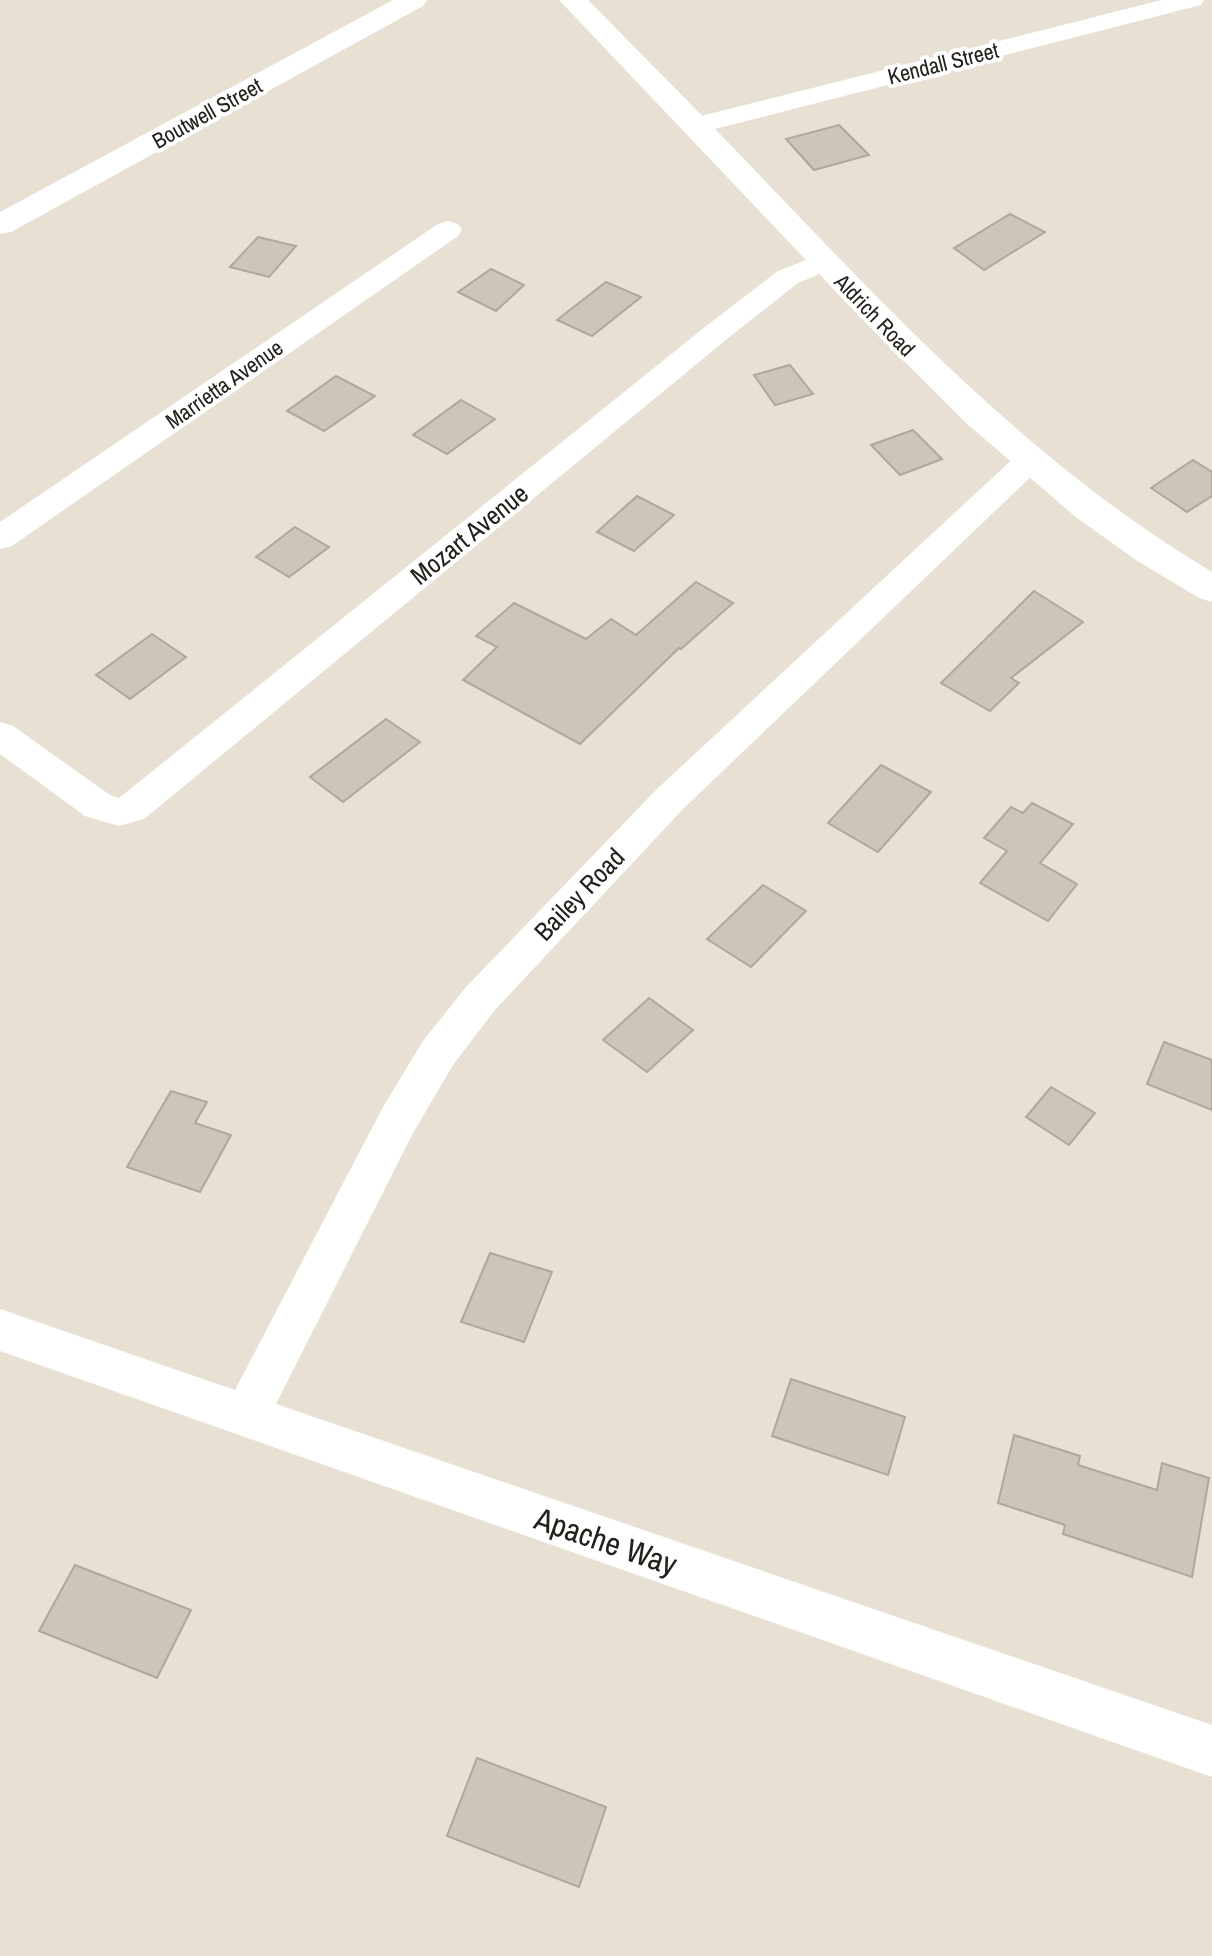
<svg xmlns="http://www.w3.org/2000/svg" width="1212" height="1956" font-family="'Archivo Narrow',sans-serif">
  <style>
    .building { fill: #cdc6b8; stroke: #afa89a; stroke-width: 2 }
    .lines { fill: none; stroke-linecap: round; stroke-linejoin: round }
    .street { fill: #fff; fill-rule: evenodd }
    .secondary { fill: #fff; fill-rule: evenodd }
    .labels { text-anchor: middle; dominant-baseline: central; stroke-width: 8; stroke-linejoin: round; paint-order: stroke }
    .far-street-label { font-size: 22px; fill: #24211c; stroke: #fff }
    .street-label { font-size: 26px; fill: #24211c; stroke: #fff }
    .near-street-label { font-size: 32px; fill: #24211c; stroke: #fff }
  </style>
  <rect width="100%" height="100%" fill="#e8e1d3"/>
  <g class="building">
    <polygon points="839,125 869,155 814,170 786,139"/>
    <polygon points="1010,214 1045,232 984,270 954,248"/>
    <polygon points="258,237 296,246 269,277 230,267"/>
    <polygon points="491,269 524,285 496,311 458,292"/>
    <polygon points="606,282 641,297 592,336 557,320"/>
    <polygon points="790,365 813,394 775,405 754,375"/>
    <polygon points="336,376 375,396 324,431 287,411"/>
    <polygon points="461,400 495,419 447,454 413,435"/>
    <polygon points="913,430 942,459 900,475 871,445"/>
    <polygon points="1193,460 1212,472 1212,496 1187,512 1151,488"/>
    <polygon points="637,496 674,515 634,551 597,532"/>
    <polygon points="295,527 329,547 289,577 256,557"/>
    <polygon points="696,582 733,603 681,649 679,648 580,744 463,680 497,647 476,636 514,603 586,639 611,619 636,635"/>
    <polygon points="1034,591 1083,622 1011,678 1019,683 990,711 941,683"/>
    <polygon points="152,634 186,657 130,699 96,675"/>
    <polygon points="386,719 420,742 343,802 310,777"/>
    <polygon points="881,765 931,792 878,852 828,823"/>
    <polygon points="1032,803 1073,824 1040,863 1077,884 1048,921 980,883 1007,851 984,838 1011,807 1023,813"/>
    <polygon points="763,885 806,911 751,967 707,939"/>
    <polygon points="649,998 693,1030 647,1072 603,1040"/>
    <polygon points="1164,1042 1212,1060 1212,1110 1147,1084"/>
    <polygon points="1051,1087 1095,1113 1069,1145 1026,1117"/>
    <polygon points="171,1091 207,1102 195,1123 231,1135 200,1192 127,1167"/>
    <polygon points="490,1253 552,1272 524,1342 461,1322"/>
    <polygon points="791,1379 905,1417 888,1475 772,1436"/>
    <polygon points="1014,1435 1080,1456 1078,1465 1157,1490 1162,1463 1209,1478 1192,1577 1063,1534 1065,1525 998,1503"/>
    <polygon points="75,1565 191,1610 157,1678 39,1631"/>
    <polygon points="477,1758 606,1807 579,1887 447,1836"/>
  </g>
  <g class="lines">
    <g class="street">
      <polygon points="1162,0 1204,0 1201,5 695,134 685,132 682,126 685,120"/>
      <polygon points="448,221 458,224 462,230 458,236 12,546 0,549 0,522 438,224"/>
      <polygon points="824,253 834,256 839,262 834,268 798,283 727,339 144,819 119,826 85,816 0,754 0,722 13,726 110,795 119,798 705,327 778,271"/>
      <polygon points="1028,452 1039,455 1044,462 1039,469 683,809 494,1011 453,1065 413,1133 276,1404 1212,1725 1212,1777 0,1351 0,1309 235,1390 383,1107 423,1041 466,987 657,789 1017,455"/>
    </g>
    <g class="secondary">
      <polygon points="393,0 427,0 423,6 11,232 0,234 0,212"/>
      <path d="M559 0H588C655 68 722 135 787 204 918 341 1048 474 1212 572V602L1199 598 1136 560 1077 518 967 424 864 321Z"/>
    </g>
  </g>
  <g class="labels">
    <g class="far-street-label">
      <text transform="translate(943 63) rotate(-14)">Kendall Street</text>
      <text transform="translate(207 113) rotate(-29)">Boutwell Street</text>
      <text transform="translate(875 315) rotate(46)">Aldrich Road</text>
      <text transform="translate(224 384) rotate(-35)">Marrietta Avenue</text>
    </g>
    <g class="street-label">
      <text transform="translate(469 534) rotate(-39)">Mozart Avenue</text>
      <text transform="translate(579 894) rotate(-46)">Bailey Road</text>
    </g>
    <g class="near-street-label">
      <text transform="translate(606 1541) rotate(19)">Apache Way</text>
    </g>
  </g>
</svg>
